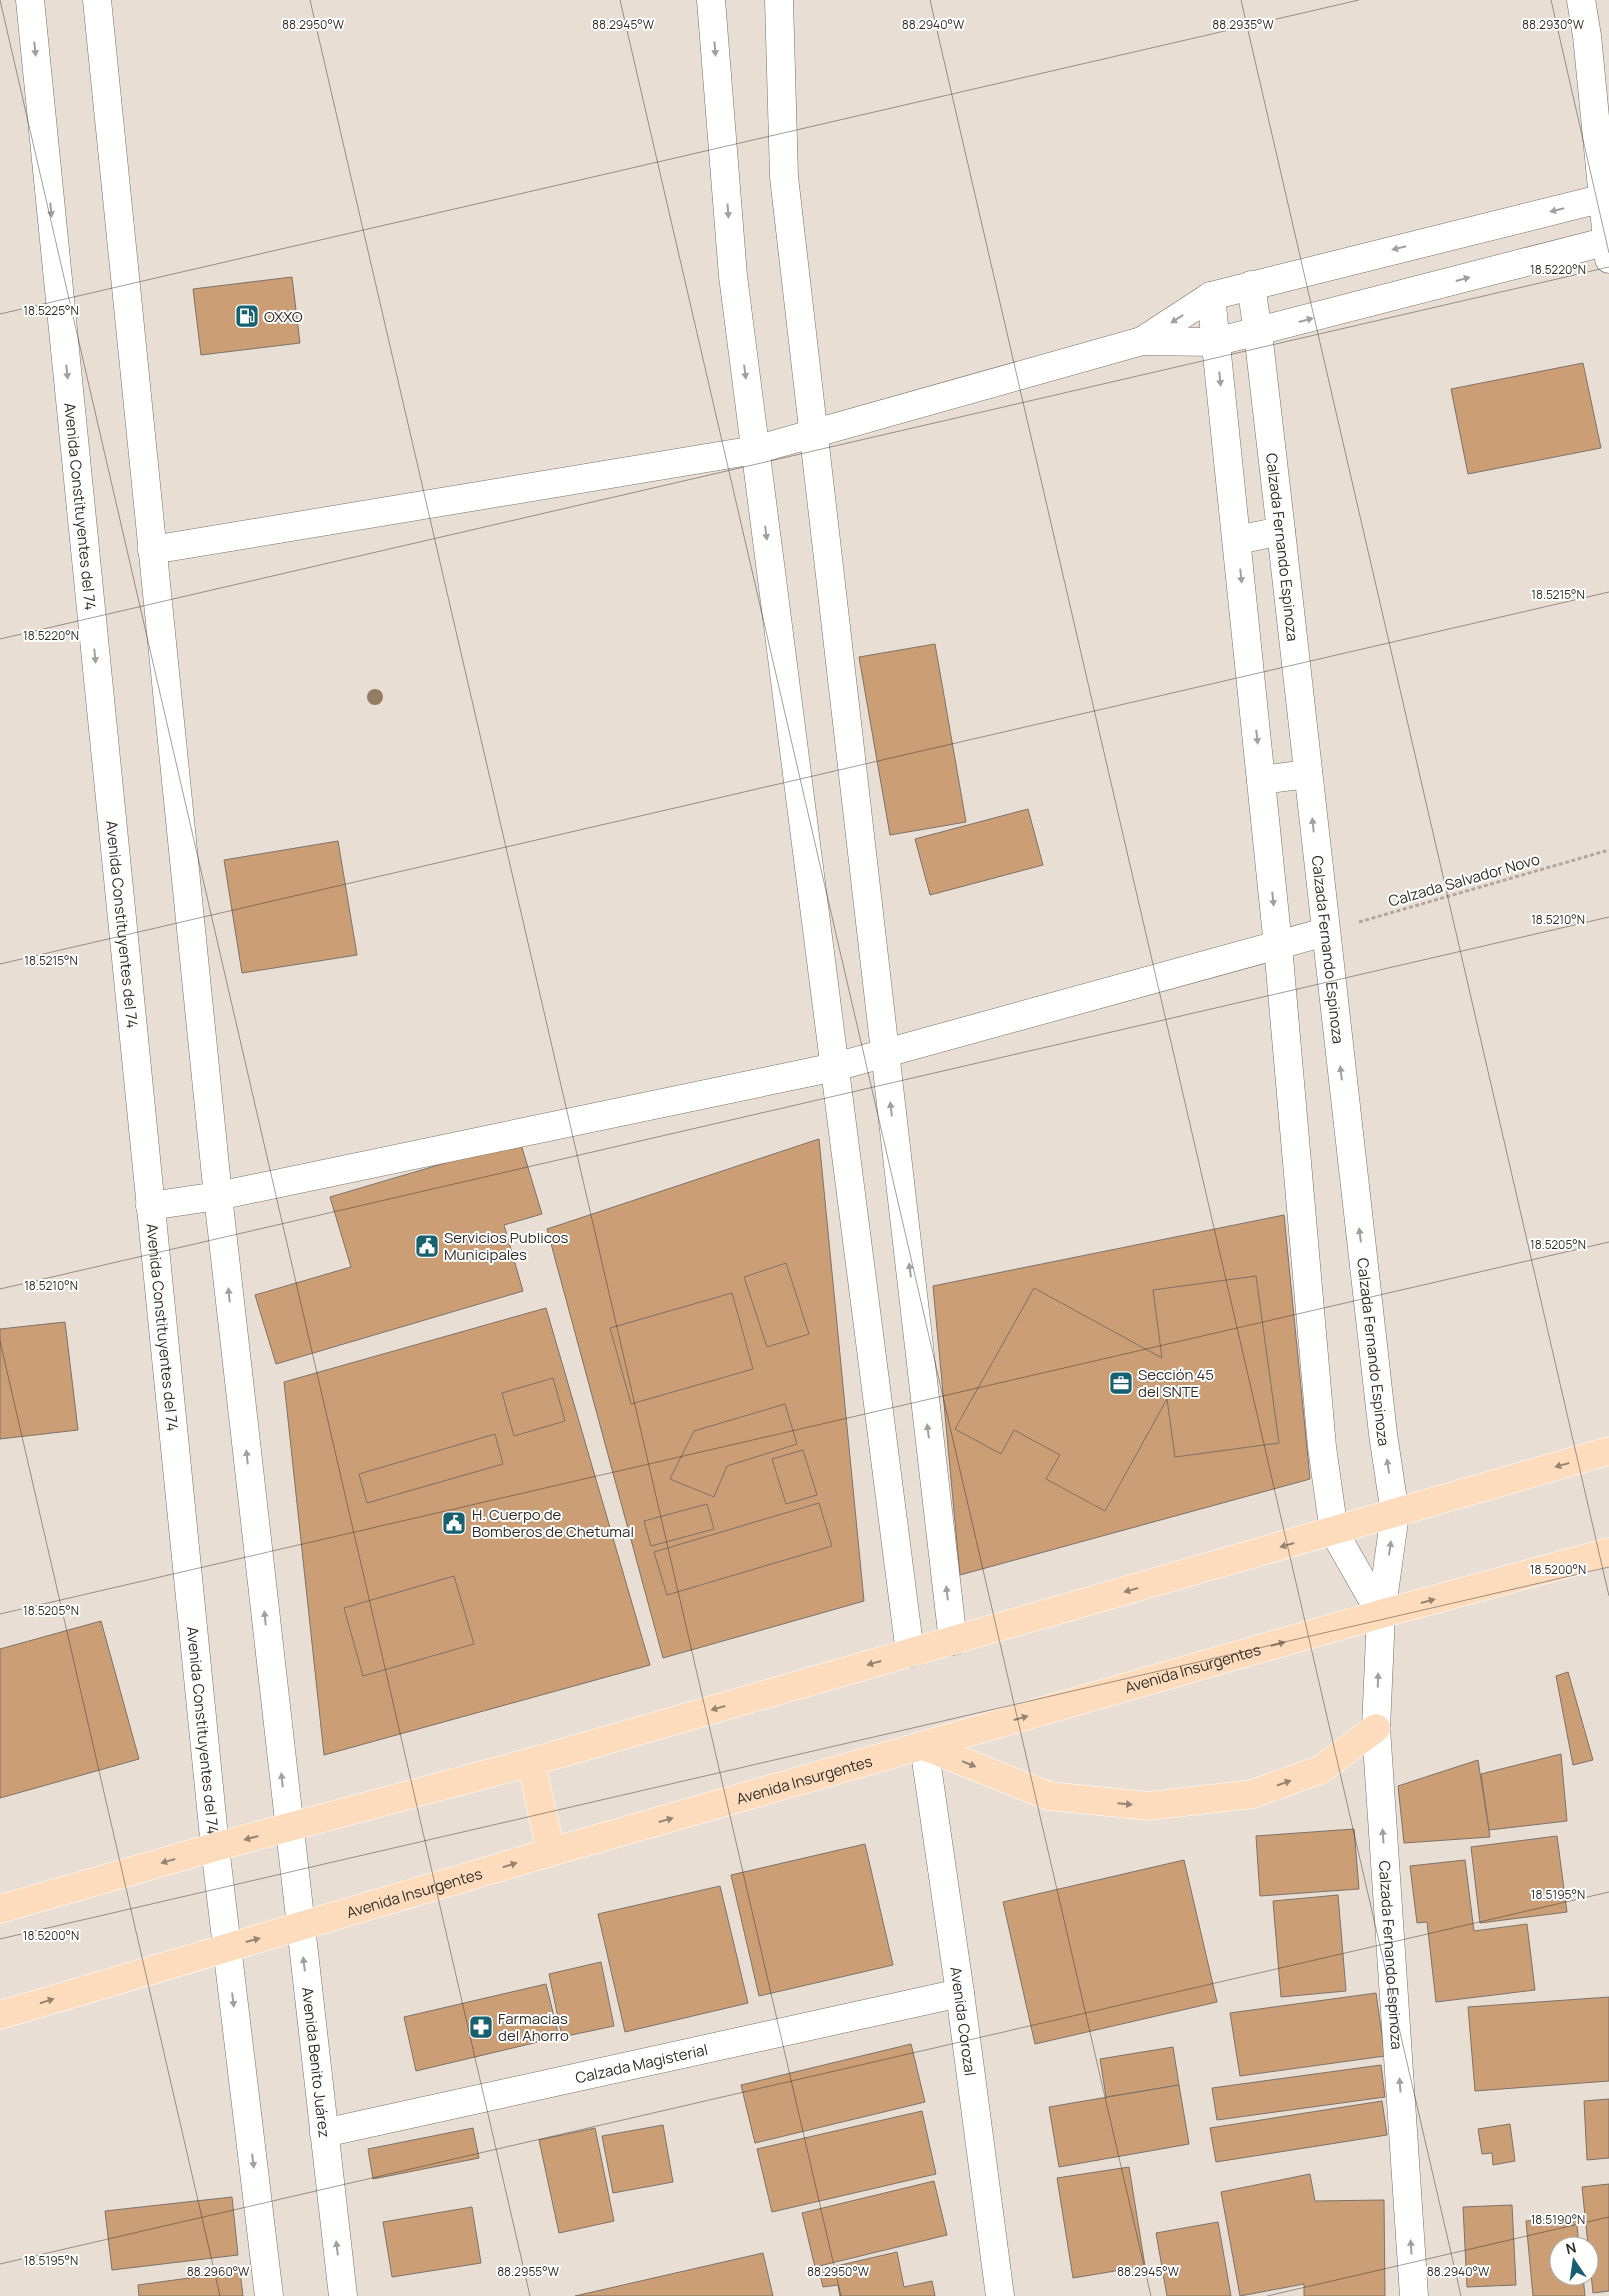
<svg xmlns="http://www.w3.org/2000/svg" width="1609" height="2296" font-family="Manrope,sans-serif">
  <style>
    .building { fill: #cb9e75; stroke: #7c7269 }
    .lines { fill: none; stroke-linecap: round; stroke-linejoin: round }
    .street-casing { stroke: #796f66; stroke-width: 29 }
    .secondary-casing { stroke: #796f66; stroke-width: 29 }
    .primary-casing { stroke: #fff; stroke-width: 29 }
    .path { stroke: #b0a89f; stroke-width: 3; stroke-dasharray: 4 2.5; stroke-linecap: butt }
    .street { stroke: #fff; stroke-width: 28 }
    .secondary { stroke: #fff; stroke-width: 28 }
    .primary { stroke: #fddcbe; stroke-width: 28 }
    .tree { fill: #927c64 }
    .oneway { fill: #a2a09e }
    .oneway2 { fill: #968473 }
    .ticks { fill: none; stroke: #302c28; stroke-width: 1; stroke-opacity: 0.45 }
    .labels { text-anchor: middle; dominant-baseline: central; stroke-width: 4; stroke-linejoin: round; paint-order: stroke }
    .poi-label { font-size: 15px; fill: #302c28; stroke: #fff; text-anchor: start }
    .street-label { font-size: 15px; fill: #302c28; stroke: #fff }
    .ticks-label { font-size: 12px; text-anchor: middle; fill: #302c28; stroke: #fff; stroke-width: 4; stroke-linejoin: round; paint-order: stroke }
  </style>
  <rect width="100%" height="100%" fill="#e9ded4"/>
  <g class="building">
    <polygon points="292,277 300,343 201,355 193,289"/>
    <polygon points="1583,363 1601,448 1468,474 1451,389"/>
    <polygon points="935,644 966,822 890,835 859,657"/>
    <polygon points="1028,809 1043,865 930,895 915,839"/>
    <polygon points="338,841 357,955 242,973 224,860"/>
    <polygon points="819,1139 864,1601 663,1658 547,1229"/>
    <polygon points="520,1141 542,1214 504,1225 523,1291 276,1364 255,1295 351,1267 330,1197"/>
    <polygon points="1284,1215 1310,1479 960,1575 933,1286"/>
    <polygon points="786,1263 809,1334 767,1347 744,1277"/>
    <polygon points="1256,1276 1279,1443 1175,1457 1167,1399 1105,1511 1046,1479 1060,1455 1014,1430 1001,1454 955,1429 1034,1288 1162,1358 1153,1290"/>
    <polygon points="732,1293 753,1369 631,1404 610,1328"/>
    <polygon points="546,1308 650,1665 324,1755 284,1382"/>
    <polygon points="65,1322 78,1430 0,1439 0,1329"/>
    <polygon points="553,1378 565,1421 514,1436 502,1393"/>
    <polygon points="785,1404 797,1444 727,1466 714,1497 670,1479 694,1431"/>
    <polygon points="495,1434 503,1464 367,1503 359,1474"/>
    <polygon points="803,1450 817,1495 786,1504 772,1459"/>
    <polygon points="819,1503 832,1546 667,1595 654,1552"/>
    <polygon points="707,1504 714,1529 651,1546 644,1521"/>
    <polygon points="454,1576 474,1644 363,1676 344,1608"/>
    <polygon points="101,1621 139,1759 0,1798 0,1649"/>
    <polygon points="1568,1672 1593,1760 1573,1765 1556,1676"/>
    <polygon points="1561,1754 1567,1821 1489,1830 1481,1774"/>
    <polygon points="1478,1760 1490,1837 1404,1843 1398,1786"/>
    <polygon points="1354,1829 1359,1889 1260,1896 1256,1836"/>
    <polygon points="1557,1836 1567,1912 1480,1923 1471,1847"/>
    <polygon points="865,1844 893,1965 759,1996 731,1875"/>
    <polygon points="1184,1860 1217,2002 1035,2044 1003,1902"/>
    <polygon points="1465,1860 1474,1931 1527,1924 1535,1990 1436,2002 1427,1922 1417,1923 1410,1866"/>
    <polygon points="720,1886 748,2003 625,2032 598,1914"/>
    <polygon points="1338,1895 1346,1991 1281,1997 1273,1901"/>
    <polygon points="601,1962 614,2026 562,2037 549,1974"/>
    <polygon points="546,1984 559,2037 416,2071 404,2017"/>
    <polygon points="1376,1993 1385,2056 1240,2076 1230,2013"/>
    <polygon points="1609,1997 1609,2081 1475,2091 1468,2007"/>
    <polygon points="911,2044 925,2102 755,2143 741,2085"/>
    <polygon points="1173,2047 1179,2085 1106,2097 1100,2059"/>
    <polygon points="1381,2065 1385,2097 1217,2120 1212,2088"/>
    <polygon points="1179,2085 1189,2144 1059,2167 1049,2107"/>
    <polygon points="1609,2099 1609,2158 1587,2160 1584,2101"/>
    <polygon points="1382,2101 1387,2135 1216,2162 1210,2128"/>
    <polygon points="922,2111 936,2174 772,2212 757,2149"/>
    <polygon points="1510,2124 1515,2161 1493,2165 1492,2153 1482,2154 1478,2129"/>
    <polygon points="663,2125 673,2182 613,2193 602,2136"/>
    <polygon points="473,2128 479,2158 373,2179 368,2149"/>
    <polygon points="595,2128 614,2221 559,2233 539,2140"/>
    <polygon points="1129,2167 1145,2266 1073,2278 1057,2178"/>
    <polygon points="1310,2174 1315,2201 1384,2200 1385,2296 1304,2296 1304,2284 1240,2296 1221,2192"/>
    <polygon points="934,2181 947,2235 815,2267 802,2213"/>
    <polygon points="1609,2184 1609,2291 1593,2293 1582,2187"/>
    <polygon points="232,2197 238,2255 112,2270 105,2211"/>
    <polygon points="1512,2205 1516,2285 1467,2287 1463,2207"/>
    <polygon points="472,2207 481,2263 392,2277 383,2222"/>
    <polygon points="1576,2216 1579,2246 1559,2246 1559,2276 1583,2276 1585,2296 1533,2296 1526,2221"/>
    <polygon points="1218,2222 1231,2296 1167,2296 1156,2233"/>
    <polygon points="897,2252 904,2287 932,2281 935,2296 840,2296 838,2285 823,2287 819,2270"/>
    <polygon points="763,2253 773,2296 575,2296"/>
    <polygon points="240,2271 243,2296 139,2296 138,2285"/>
  </g>
  <g class="lines">
    <g class="street-casing">
      <g id="street">
        <polyline points="711,0 733,276 910,1653"/>
        <polyline points="779,0 784,177 953,1641"/>
        <polyline points="1581,0 1587,36 1609,259"/>
        <path id="s1" d="M1251 285 1258 333 1281 531 1383 1434 1395 1514 1381 1614 1376 1728 1414 2296"/>
        <polyline points="1211,296 1278,946 1322,1447 1334,1532 1381,1614"/>
        <polyline points="1142,341 1211,296 1604,198"/>
        <polyline points="1237,540 1281,531"/>
        <polyline points="152,550 755,450 1142,341 1215,342 1608,241"/>
        <polyline points="1261,780 1308,774"/>
        <polyline points="150,1206 218,1196 835,1067 1325,932"/>
        <path id="s2" d="M924 1746 960 1993 1000 2296"/>
        <path id="s3" d="M324 2133 960 1993"/>
      </g>
    </g>
    <g class="secondary-casing">
      <g id="secondary">
        <path id="s4" d="M30 0 215 1847 269 2296"/>
        <path id="s5" d="M97 0 218 1196 343 2296"/>
      </g>
    </g>
    <g class="primary-casing">
      <g id="primary">
        <polyline points="924,1746 1049,1796 1149,1806 1252,1794 1320,1770 1376,1728"/>
        <polyline points="531,1762 551,1852"/>
        <polyline points="0,1909 215,1847 531,1762 1609,1451"/>
        <path id="s6" d="M0 2015 551 1852 1381 1614 1609 1552"/>
      </g>
    </g>
    <polyline class="path" points="1359,922 1609,850"/>
    <use href="#street" class="street"/>
    <use href="#secondary" class="secondary"/>
    <use href="#primary" class="primary"/>
  </g>
  <circle class="tree" cx="375" cy="697" r="8"/>
  <defs><path id="oneway-solid" d="M-6-.8H1V-3.2L6.5 0L1 3.2V.8H-6Z" transform="scale(1.25)"/></defs>
  <g class="oneway">
    <use href="#oneway-solid" transform="translate(35 49) rotate(84)"/>
    <use href="#oneway-solid" transform="translate(715 49) rotate(86)"/>
    <use href="#oneway-solid" transform="translate(51 210) rotate(84)"/>
    <use href="#oneway-solid" transform="translate(1557 210) rotate(166)"/>
    <use href="#oneway-solid" transform="translate(728 211) rotate(86)"/>
    <use href="#oneway-solid" transform="translate(1399 248) rotate(166)"/>
    <use href="#oneway-solid" transform="translate(1463 279) rotate(-15)"/>
    <use href="#oneway-solid" transform="translate(1177 319) rotate(147)"/>
    <use href="#oneway-solid" transform="translate(1306 320) rotate(-15)"/>
    <use href="#oneway-solid" transform="translate(67 372) rotate(84)"/>
    <use href="#oneway-solid" transform="translate(745 372) rotate(83)"/>
    <use href="#oneway-solid" transform="translate(1220 379) rotate(84)"/>
    <use href="#oneway-solid" transform="translate(766 533) rotate(83)"/>
    <use href="#oneway-solid" transform="translate(1241 576) rotate(84)"/>
    <use href="#oneway-solid" transform="translate(95 656) rotate(84)"/>
    <use href="#oneway-solid" transform="translate(1257 737) rotate(84)"/>
    <use href="#oneway-solid" transform="translate(1313 825) rotate(-96)"/>
    <use href="#oneway-solid" transform="translate(1273 899) rotate(84)"/>
    <use href="#oneway-solid" transform="translate(1341 1073) rotate(-97)"/>
    <use href="#oneway-solid" transform="translate(891 1109) rotate(-97)"/>
    <use href="#oneway-solid" transform="translate(1360 1235) rotate(-97)"/>
    <use href="#oneway-solid" transform="translate(910 1270) rotate(-97)"/>
    <use href="#oneway-solid" transform="translate(229 1295) rotate(-96)"/>
    <use href="#oneway-solid" transform="translate(928 1431) rotate(-97)"/>
    <use href="#oneway-solid" transform="translate(247 1457) rotate(-96)"/>
    <use href="#oneway-solid" transform="translate(1388 1466) rotate(-99)"/>
    <use href="#oneway-solid" transform="translate(1390 1548) rotate(-82)"/>
    <use href="#oneway-solid" transform="translate(947 1593) rotate(-97)"/>
    <use href="#oneway-solid" transform="translate(265 1618) rotate(-96)"/>
    <use href="#oneway-solid" transform="translate(1378 1680) rotate(-88)"/>
    <use href="#oneway-solid" transform="translate(282 1780) rotate(-96)"/>
    <use href="#oneway-solid" transform="translate(1383 1836) rotate(-94)"/>
    <use href="#oneway-solid" transform="translate(304 1964) rotate(-97)"/>
    <use href="#oneway-solid" transform="translate(233 2000) rotate(83)"/>
    <use href="#oneway-solid" transform="translate(1400 2085) rotate(-94)"/>
    <use href="#oneway-solid" transform="translate(253 2161) rotate(83)"/>
    <use href="#oneway-solid" transform="translate(1411 2247) rotate(-94)"/>
    <use href="#oneway-solid" transform="translate(337 2248) rotate(-97)"/>
  </g>
  <g class="oneway2">
    <use href="#oneway-solid" transform="translate(1562 1465) rotate(164)"/>
    <use href="#oneway-solid" transform="translate(1287 1545) rotate(164)"/>
    <use href="#oneway-solid" transform="translate(1131 1590) rotate(164)"/>
    <use href="#oneway-solid" transform="translate(1428 1601) rotate(-15)"/>
    <use href="#oneway-solid" transform="translate(1278 1644) rotate(-16)"/>
    <use href="#oneway-solid" transform="translate(874 1663) rotate(164)"/>
    <use href="#oneway-solid" transform="translate(718 1708) rotate(164)"/>
    <use href="#oneway-solid" transform="translate(1021 1718) rotate(-16)"/>
    <use href="#oneway-solid" transform="translate(969 1764) rotate(22)"/>
    <use href="#oneway-solid" transform="translate(1284 1783) rotate(-19)"/>
    <use href="#oneway-solid" transform="translate(1125 1804) rotate(5)"/>
    <use href="#oneway-solid" transform="translate(666 1820) rotate(-16)"/>
    <use href="#oneway-solid" transform="translate(251 1838) rotate(165)"/>
    <use href="#oneway-solid" transform="translate(168 1861) rotate(164)"/>
    <use href="#oneway-solid" transform="translate(510 1865) rotate(-17)"/>
    <use href="#oneway-solid" transform="translate(253 1940) rotate(-15)"/>
    <use href="#oneway-solid" transform="translate(47 2001) rotate(-17)"/>
  </g>
  <path class="ticks" d="M0 0 530 2296M310 0 841 2296M620 0 1151 2296M930 0 1461 2296M1241 0 1609 1596M1551 0 1609 253M0 314 1359 0M0 639 1609 267M0 964 1609 592M0 1289 1609 917M0 1341 220 2296M0 1614 1609 1242M0 1939 1609 1567M0 2264 1609 1892M1267 2296 1609 2217"/>
  <defs>
    <g id="fuel-square" transform="scale(1.25)"><rect x="-9" y="-9" width="18" height="18" rx="4" fill="#16606f" stroke="#fff"/><path d="M-5.5-6h7V0h2V4h1.3V-2.5L3-4.5l.8-.8L6-3V5H2.5V1h-1V6h-7ZM-4.2-4.7v3.2H.2V-4.7Z" fill="#fff"/></g>
    <g id="civic-square" transform="scale(1.25)"><rect x="-9" y="-9" width="18" height="18" rx="4" fill="#16606f" stroke="#fff"/><path d="M-.6-6.5H3V-4.5H.6V-3L4-1V1h2V6H-6V1h2V-1L-.6-3ZM-1.2 2.5V6h2.4V2.5Z" fill="#fff"/></g>
    <g id="office-square" transform="scale(1.25)"><rect x="-9" y="-9" width="18" height="18" rx="4" fill="#16606f" stroke="#fff"/><path d="M-6-3h4V-5.5h4V-3h4V5H-6ZM-1-4.5V-3h2v-1.5ZM-6 0V1H6V0Z" fill="#fff"/></g>
    <g id="pharmacy-square" transform="scale(1.25)"><rect x="-9" y="-9" width="18" height="18" rx="4" fill="#16606f" stroke="#fff"/><path d="M-2-6h4v4h4v4h-4v4h-4v-4h-4v-4h4Z" fill="#fff"/></g>
  </defs>
  <g fill-rule="evenodd">
    <use href="#fuel-square" x="247" y="316"/>
    <use href="#civic-square" x="427" y="1246"/>
    <use href="#office-square" x="1121" y="1383"/>
    <use href="#civic-square" x="454" y="1523"/>
    <use href="#pharmacy-square" x="481" y="2027"/>
  </g>
  <g class="labels">
    <g class="poi-label">
      <text x="264" y="316">OXXO</text>
      <text x="444" y="1237">Servicios Publicos<tspan x="444" dy="17">Municipales</tspan></text>
      <text x="1138" y="1374">Sección 45<tspan x="1138" dy="17">del SNTE</tspan></text>
      <text x="472" y="1514">H. Cuerpo de<tspan x="472" dy="17">Bomberos de Chetumal</tspan></text>
      <text x="498" y="2018">Farmacias<tspan x="498" dy="17">del Ahorro</tspan></text>
    </g>
    <g class="street-label">
      <text stroke="none"><textPath href="#s4" startOffset="509">Avenida Constituyentes del 74</textPath></text>
      <text stroke="none"><textPath href="#s1" startOffset="264">Calzada Fernando Espinoza</textPath></text>
      <text transform="translate(1464 880) rotate(-16)">Calzada Salvador Novo</text>
      <text stroke="none"><textPath href="#s4" startOffset="929">Avenida Constituyentes del 74</textPath></text>
      <text stroke="none"><textPath href="#s1" startOffset="669">Calzada Fernando Espinoza</textPath></text>
      <text stroke="none"><textPath href="#s4" startOffset="1334">Avenida Constituyentes del 74</textPath></text>
      <text stroke="none"><textPath href="#s1" startOffset="1074">Calzada Fernando Espinoza</textPath></text>
      <text stroke="none"><textPath href="#s6" startOffset="1242">Avenida Insurgentes</textPath></text>
      <text stroke="none"><textPath href="#s4" startOffset="1739">Avenida Constituyentes del 74</textPath></text>
      <text stroke="none"><textPath href="#s6" startOffset="838">Avenida Insurgentes</textPath></text>
      <text stroke="none"><textPath href="#s6" startOffset="432">Avenida Insurgentes</textPath></text>
      <text stroke="none"><textPath href="#s1" startOffset="1680">Calzada Fernando Espinoza</textPath></text>
      <text stroke="none"><textPath href="#s2" startOffset="278">Avenida Corozal</textPath></text>
      <text stroke="none"><textPath href="#s5" startOffset="2074">Avenida Benito Juárez</textPath></text>
      <text stroke="none"><textPath href="#s3" startOffset="325">Calzada Magisterial</textPath></text>
    </g>
  </g>
  <g class="ticks-label">
    <text x="313" y="29">88.2950°W</text>
    <text x="623" y="29">88.2945°W</text>
    <text x="933" y="29">88.2940°W</text>
    <text x="1243" y="29">88.2935°W</text>
    <text x="1553" y="29">88.2930°W</text>
    <text x="1558" y="274">18.5220°N</text>
    <text x="51" y="315">18.5225°N</text>
    <text x="1558" y="599">18.5215°N</text>
    <text x="51" y="640">18.5220°N</text>
    <text x="1558" y="924">18.5210°N</text>
    <text x="51" y="965">18.5215°N</text>
    <text x="1558" y="1249">18.5205°N</text>
    <text x="51" y="1290">18.5210°N</text>
    <text x="1558" y="1574">18.5200°N</text>
    <text x="51" y="1615">18.5205°N</text>
    <text x="1558" y="1899">18.5195°N</text>
    <text x="51" y="1940">18.5200°N</text>
    <text x="1558" y="2224">18.5190°N</text>
    <text x="51" y="2265">18.5195°N</text>
    <text x="218" y="2276">88.2960°W</text>
    <text x="528" y="2276">88.2955°W</text>
    <text x="838" y="2276">88.2950°W</text>
    <text x="1148" y="2276">88.2945°W</text>
    <text x="1458" y="2276">88.2940°W</text>
  </g>
  <g transform="translate(1574 2261) rotate(347)"><circle r="24" fill="#ffffff" stroke="#acaba9"/>
  <path d="M0-4L9 19L0 12L-9 19Z" fill="#16606f"/>
  <text y="-8" font-size="14" font-weight="bold" text-anchor="middle" fill="#302c28">N</text>
  </g>
</svg>
